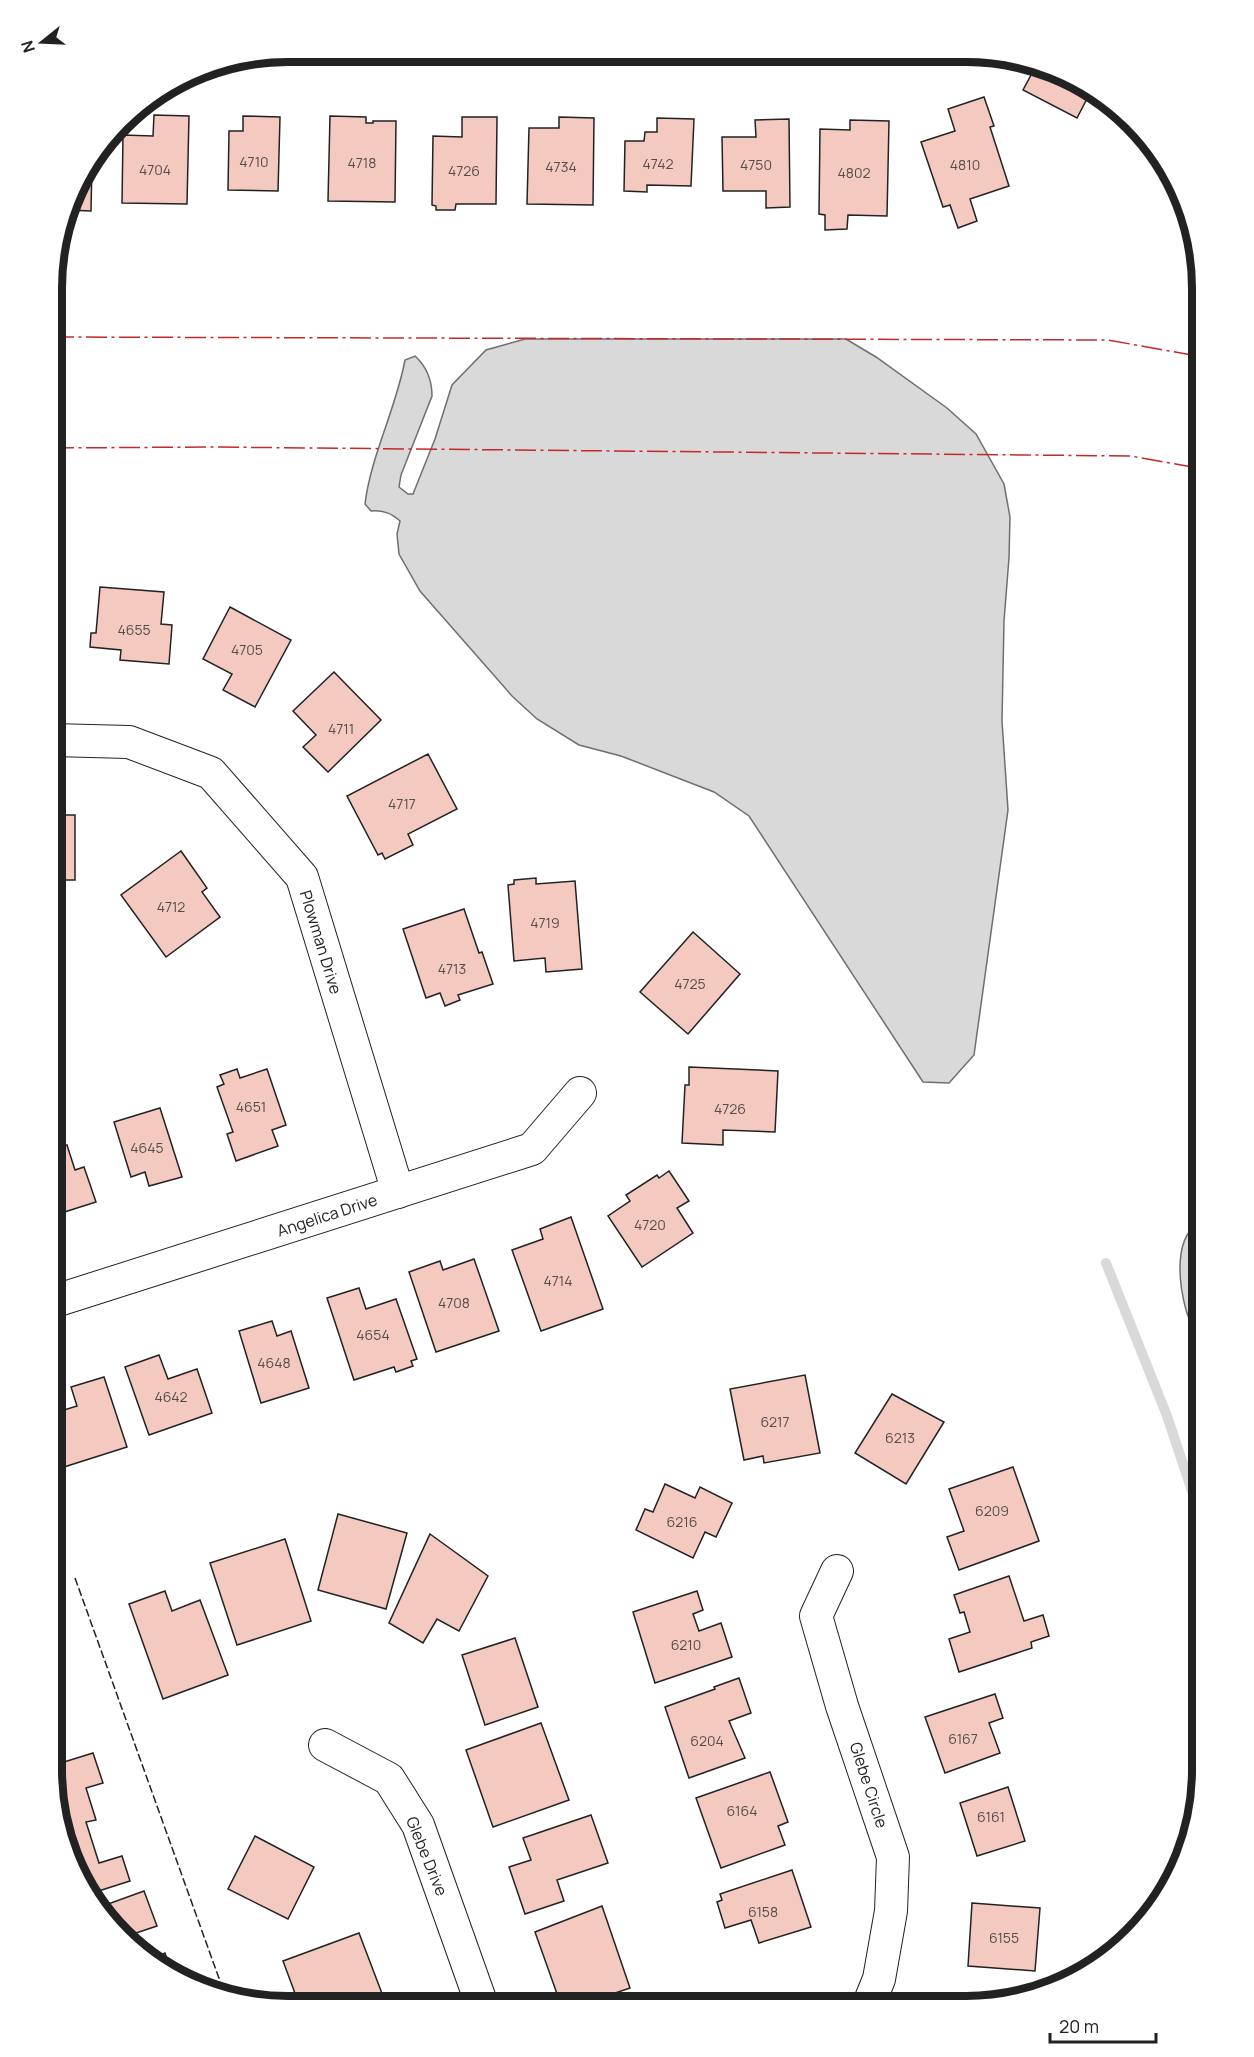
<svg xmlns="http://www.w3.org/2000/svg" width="1254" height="2057" font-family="Manrope,sans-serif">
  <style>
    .water { fill: #d9d9d9; stroke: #6f6f6f; stroke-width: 1.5 }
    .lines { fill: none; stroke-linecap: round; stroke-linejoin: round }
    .stream { stroke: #d9d9d9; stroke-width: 10 }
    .building { fill: #f3c9c0; stroke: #222; stroke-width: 1.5 }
    .street-casing { stroke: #222; stroke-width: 34 }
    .street { stroke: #fff; stroke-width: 32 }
    .fence { stroke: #222; stroke-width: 1.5; stroke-dasharray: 8 3; stroke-linecap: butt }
    .power { stroke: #c62828; stroke-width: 1.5; stroke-dasharray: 21 4.5 3 4.5; stroke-linecap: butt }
    .labels { text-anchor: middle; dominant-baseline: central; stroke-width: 4.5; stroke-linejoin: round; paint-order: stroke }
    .number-label { font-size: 14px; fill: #564c4a }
    .street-label { font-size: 16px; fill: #222; stroke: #fff }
    .rim { fill: none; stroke: #222; stroke-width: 8 }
  </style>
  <rect width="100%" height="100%" fill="#fff"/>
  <g class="water">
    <path d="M525 339H846L876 357 947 408 976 434 1004 484 1010 517 1009 558 1004 621 1002 721 1008 810 974 1055 949 1083 923 1082 749 816 714 792 621 756 579 745 537 719 512 696 420 591 399 554 397 534 400 521C391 513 383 510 371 511L365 504C371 455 396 409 405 360L415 356C426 366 432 380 432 396L401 475 399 487 408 494H413L435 439 452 385 486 350Z"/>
    <path d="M1203 1221V1349C1197 1337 1190 1323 1186 1310 1179 1284 1172 1234 1203 1221Z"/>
  </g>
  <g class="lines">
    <polyline class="stream" points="1106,1263 1167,1416 1203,1524"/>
  </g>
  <g class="building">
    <polygon points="1037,64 1057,69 1092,89 1077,118 1023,90"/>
    <polygon points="984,97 994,126 990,127 1009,186 970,199 977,221 958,228 950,205 943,207 921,142 955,131 948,109"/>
    <polygon points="154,115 189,116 187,204 122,203 123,135 153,136"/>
    <polygon points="243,116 280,117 278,191 228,190 229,131 243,131"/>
    <polygon points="330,116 366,117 366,123 373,123 373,121 396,121 395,202 328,201"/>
    <polygon points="462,117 497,117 496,204 456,204 455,210 436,210 436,206 432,205 433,136 462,137"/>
    <polygon points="559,117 594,118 593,205 527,204 529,128 559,128"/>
    <polygon points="657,118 694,119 691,186 647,185 647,192 624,191 625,141 644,141 645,132 657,132"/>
    <polygon points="789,119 790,207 766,208 766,191 723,191 722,137 756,137 755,120"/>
    <polygon points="850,120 889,121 887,216 848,215 847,229 825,230 825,215 819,214 820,129 850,130"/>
    <polygon points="92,161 91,211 67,210 76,183"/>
    <polygon points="61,575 62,653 52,654 53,576"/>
    <polygon points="100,587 164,592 161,624 172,625 169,664 120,660 121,650 90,647 91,633 96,633"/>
    <polygon points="230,607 291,640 255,707 223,690 232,674 203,659"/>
    <polygon points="334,672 381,720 328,772 303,747 316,735 293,711"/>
    <polygon points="428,754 457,809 408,834 413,845 385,859 382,853 378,855 347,796"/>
    <rect x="52" y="815" width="23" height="65"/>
    <polygon points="181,851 207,888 202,892 220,917 166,957 121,895"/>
    <polygon points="536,878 536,884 575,881 582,969 546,972 545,958 514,961 508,885 514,884 514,880"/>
    <polygon points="464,909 479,953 482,952 493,984 458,995 460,1000 445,1006 440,993 426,998 403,929"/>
    <polygon points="693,932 740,974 688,1034 640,992"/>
    <polygon points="689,1067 778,1071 775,1132 723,1130 723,1145 682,1143 685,1085 689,1085"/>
    <polygon points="237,1069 240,1078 267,1069 286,1125 272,1130 278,1146 236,1161 227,1134 233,1132 217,1087 224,1084 220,1075"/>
    <polygon points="160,1108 182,1177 149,1186 145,1172 131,1177 114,1122"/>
    <polygon points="67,1145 75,1170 84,1167 96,1202 55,1215 54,1211 52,1212 52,1150"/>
    <polygon points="669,1171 689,1201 677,1208 693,1233 642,1267 608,1216 630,1201 626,1195 657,1175 659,1178"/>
    <polygon points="571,1217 603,1309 541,1331 512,1250 543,1239 540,1229"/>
    <polygon points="474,1259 499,1331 436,1352 409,1272 440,1261 443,1270"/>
    <polygon points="359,1288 366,1309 396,1299 417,1359 411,1361 413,1366 396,1372 394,1367 354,1380 327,1298"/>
    <polygon points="272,1321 277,1336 291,1331 309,1388 261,1403 239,1331"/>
    <polygon points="159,1355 168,1379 197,1369 212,1413 149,1435 125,1367"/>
    <polygon points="805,1375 820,1453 764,1463 763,1456 744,1460 730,1389"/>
    <polygon points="104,1377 127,1447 64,1467 51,1427 51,1414 77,1406 71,1387"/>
    <polygon points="892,1394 944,1422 906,1484 855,1453"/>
    <polygon points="1013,1467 1039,1541 959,1570 947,1537 964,1531 949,1489"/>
    <polygon points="665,1484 695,1498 700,1487 732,1503 716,1537 705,1532 693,1558 636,1530 645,1509 653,1512"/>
    <polygon points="338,1514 407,1533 386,1609 318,1590"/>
    <polygon points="430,1534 488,1576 459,1631 437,1619 423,1643 389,1623"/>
    <polygon points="285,1539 311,1621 237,1645 210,1563"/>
    <polygon points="1009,1576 1024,1621 1043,1615 1049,1636 1031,1642 1032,1648 959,1672 949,1639 970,1632 964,1612 960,1613 954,1595"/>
    <polygon points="165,1591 172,1611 200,1600 228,1675 163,1699 129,1604"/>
    <polygon points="697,1591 703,1610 693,1614 699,1631 721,1623 732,1657 655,1683 633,1612"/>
    <polygon points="515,1638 538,1707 485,1725 462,1655"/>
    <polygon points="739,1678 751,1713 729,1721 745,1758 689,1778 665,1707 715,1689 714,1687"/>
    <polygon points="995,1694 1003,1718 989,1723 1000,1753 945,1773 925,1717"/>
    <polygon points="541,1723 569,1800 493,1827 466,1750"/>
    <polygon points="93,1753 103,1783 86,1788 96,1820 86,1822 99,1863 122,1856 130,1881 89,1894 69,1860 51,1766"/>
    <polygon points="770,1772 788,1822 778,1826 785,1845 721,1868 696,1798"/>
    <polygon points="1008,1787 1025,1841 977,1856 960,1803"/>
    <polygon points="591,1815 608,1863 557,1880 564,1901 525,1914 509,1867 531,1860 523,1838"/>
    <polygon points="255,1836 314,1867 288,1919 228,1889"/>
    <polygon points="792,1870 811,1927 759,1943 751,1920 725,1928 717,1902 722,1900 720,1894"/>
    <polygon points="144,1891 157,1926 136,1933 145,1958 97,1908"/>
    <polygon points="972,1903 1040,1908 1035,1971 968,1966"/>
    <polygon points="602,1906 630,1988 580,2005 561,2005 535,1932"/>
    <polygon points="359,1933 386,2004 299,2004 283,1961"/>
    <polygon points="165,1953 172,1974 148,1960"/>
    <polygon points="648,1996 651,2005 623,2005"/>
  </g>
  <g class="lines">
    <g class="street-casing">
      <g id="street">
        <polyline points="52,740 129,742 211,773 302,877 398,1192"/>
        <polyline points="52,1302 532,1149 580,1093"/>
        <polyline points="837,1571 816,1616 842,1706 893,1857 891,1911 879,1979 868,2006"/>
        <polyline points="325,1745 389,1779 418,1825 482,2005"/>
      </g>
    </g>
    <use href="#street" class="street"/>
    <polyline class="fence" points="75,1578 225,1995"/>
    <g class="power">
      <polyline points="53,337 1108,340 1203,357"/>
      <polyline points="53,448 210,447 1131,456 1203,469"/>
    </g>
  </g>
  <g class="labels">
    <g class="number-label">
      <text x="254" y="161">4710</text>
      <text x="362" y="162">4718</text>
      <text x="658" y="163">4742</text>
      <text x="756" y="164">4750</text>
      <text x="965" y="164">4810</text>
      <text x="561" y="166">4734</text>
      <text x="155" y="169">4704</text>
      <text x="464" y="170">4726</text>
      <text x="854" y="172">4802</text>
      <text x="134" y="629">4655</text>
      <text x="247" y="649">4705</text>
      <text x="341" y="728">4711</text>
      <text x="402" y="803">4717</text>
      <text x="171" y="906">4712</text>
      <text x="545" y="922">4719</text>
      <text x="452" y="968">4713</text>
      <text x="690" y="983">4725</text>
      <text x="251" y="1106">4651</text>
      <text x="730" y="1108">4726</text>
      <text x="147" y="1147">4645</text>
      <text x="650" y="1224">4720</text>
      <text x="558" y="1280">4714</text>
      <text x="454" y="1302">4708</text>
      <text x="373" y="1334">4654</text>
      <text x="274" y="1362">4648</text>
      <text x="171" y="1396">4642</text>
      <text x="775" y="1421">6217</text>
      <text x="900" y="1437">6213</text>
      <text x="992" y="1510">6209</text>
      <text x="682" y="1521">6216</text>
      <text x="686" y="1644">6210</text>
      <text x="963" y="1738">6167</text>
      <text x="707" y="1740">6204</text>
      <text x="742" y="1810">6164</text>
      <text x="991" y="1816">6161</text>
      <text x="763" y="1911">6158</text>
      <text x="1004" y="1937">6155</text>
    </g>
    <g class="street-label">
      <text transform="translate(321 942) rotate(73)">Plowman Drive</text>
      <text transform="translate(327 1215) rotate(-18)">Angelica Drive</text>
      <text transform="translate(869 1785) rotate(72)">Glebe Circle</text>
      <text transform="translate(427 1856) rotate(68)">Glebe Drive</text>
    </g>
  </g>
  <path d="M0 0H1254V2057H0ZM288 62H966A226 226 0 0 1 1192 288V1770A226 226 0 0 1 966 1996H288A226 226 0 0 1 62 1770V288A226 226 0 0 1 288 62Z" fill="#fff" fill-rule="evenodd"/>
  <path class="rim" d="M288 62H966A226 226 0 0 1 1192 288V1770A226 226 0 0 1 966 1996H288A226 226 0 0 1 62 1770V288A226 226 0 0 1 288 62Z"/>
  <g transform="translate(42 42) rotate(252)" stroke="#ffffff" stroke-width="4.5" paint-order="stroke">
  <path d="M0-4.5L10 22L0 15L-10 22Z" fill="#222222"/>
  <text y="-9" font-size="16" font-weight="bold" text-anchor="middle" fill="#222222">N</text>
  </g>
  <path d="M1050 2033v9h106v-9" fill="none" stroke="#222222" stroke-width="3"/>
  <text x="1059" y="2033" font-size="18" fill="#222222" stroke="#ffffff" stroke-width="4.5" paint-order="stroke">20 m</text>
</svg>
